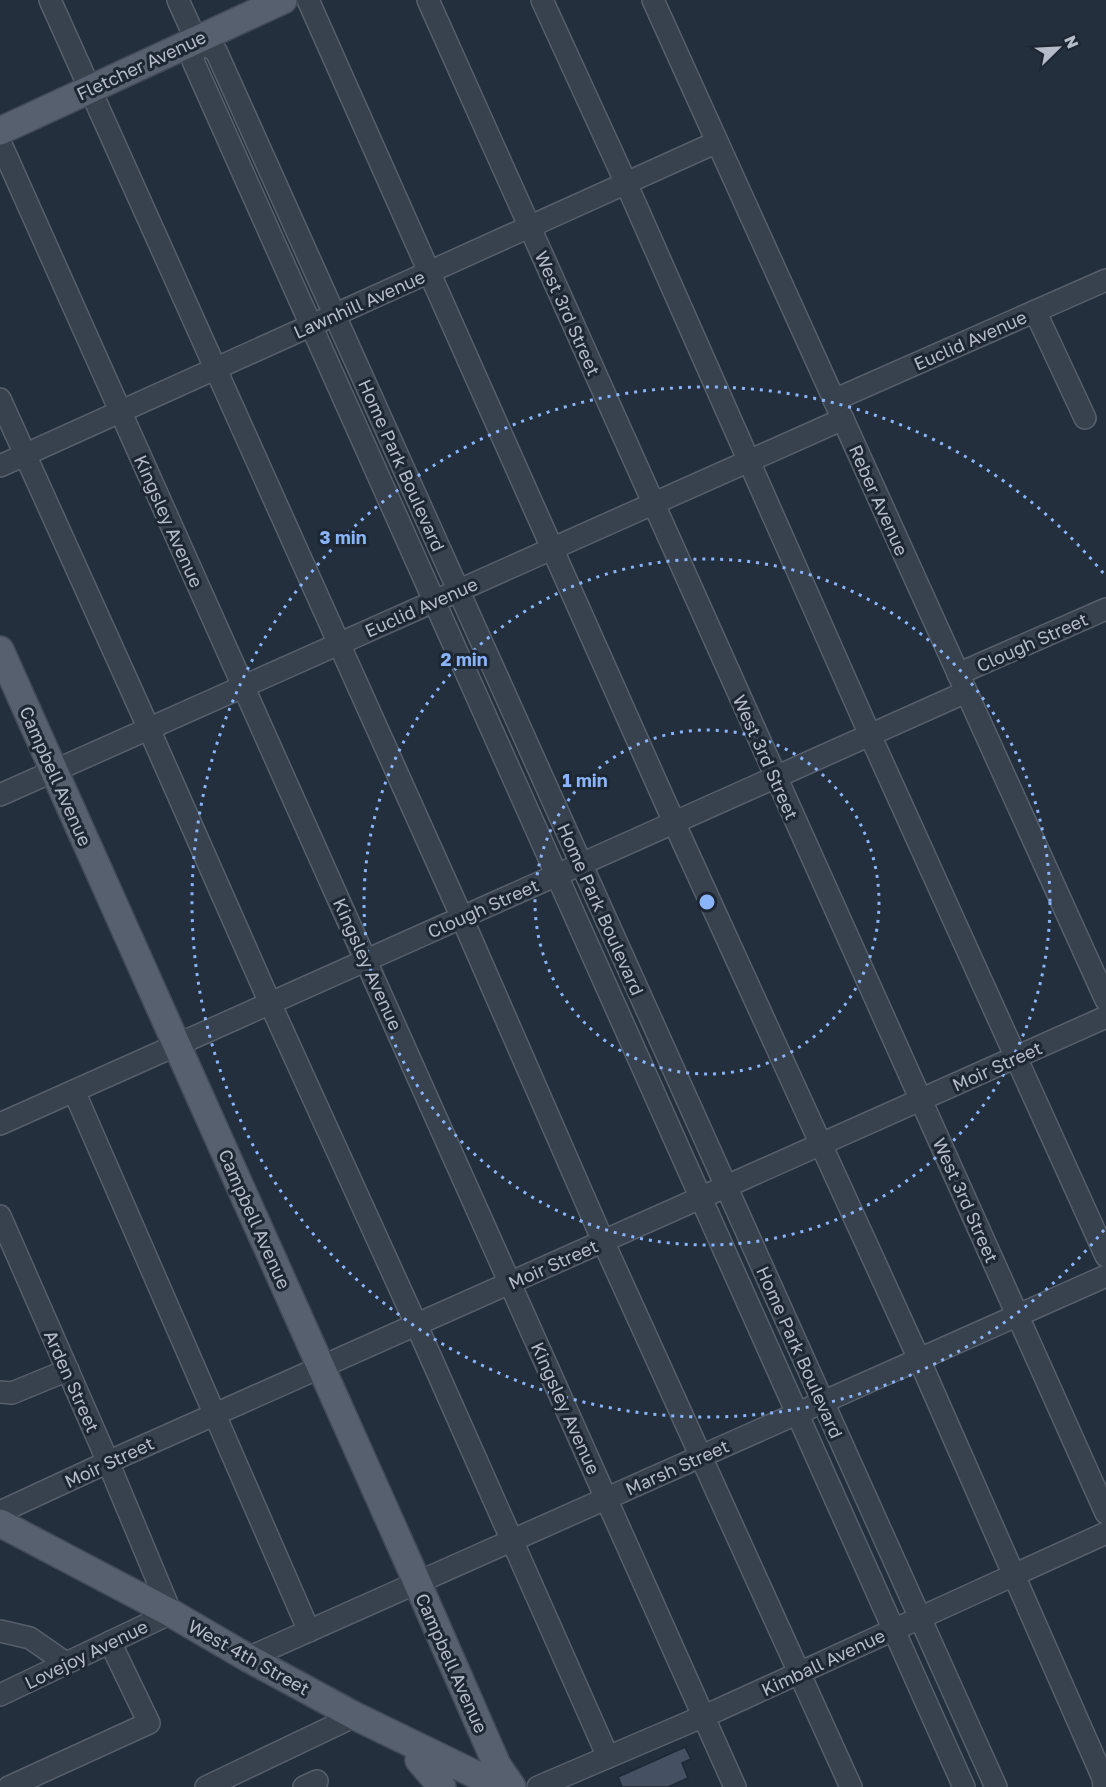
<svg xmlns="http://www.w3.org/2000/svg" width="1106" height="1787" font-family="'Golos Text',sans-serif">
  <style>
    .building { fill: #455162; stroke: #1f2835; stroke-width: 1.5 }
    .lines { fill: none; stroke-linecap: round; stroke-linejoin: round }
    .minor-casing { stroke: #565f6c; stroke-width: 24 }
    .major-casing { stroke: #414a57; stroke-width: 30 }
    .minor { stroke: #38414e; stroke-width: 21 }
    .major { stroke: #56606e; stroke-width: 27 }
    .ring { fill: none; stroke: #8ab4f8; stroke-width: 3; stroke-dasharray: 3 6 }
    .labels { text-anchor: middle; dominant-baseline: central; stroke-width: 6; stroke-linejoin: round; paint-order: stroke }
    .street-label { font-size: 18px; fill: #b4bcc9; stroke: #1d2633 }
    .centre { fill: #8ab4f8; stroke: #1d2633; stroke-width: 3 }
    .ring-label { font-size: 18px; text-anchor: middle; font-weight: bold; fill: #8ab4f8; stroke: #1d2633; stroke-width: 6; stroke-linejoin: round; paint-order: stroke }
  </style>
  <rect width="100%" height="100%" fill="#242f3e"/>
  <polygon class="building" points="685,1747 691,1759 682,1763 688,1778 668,1787 622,1787 618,1777"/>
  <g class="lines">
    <g class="minor-casing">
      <g id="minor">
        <polyline points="50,0 455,902 603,1241 851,1787"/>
        <polyline points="178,0 196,40 193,61 964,1787"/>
        <polyline points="308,0 682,840 919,1359 1103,1778 1104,1787"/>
        <polyline points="428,0 1106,1513"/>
        <polyline points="542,0 626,183 870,735 1106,1256"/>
        <polyline points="653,0 1106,1000"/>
        <polyline points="196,40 216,51 996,1787"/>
        <polyline points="0,142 735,1787"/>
        <polyline points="1035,311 1085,418"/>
        <polyline points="0,399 149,729 270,1003 416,1324 608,1757"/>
        <polyline points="834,400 1106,280"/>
        <polyline points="0,466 717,142"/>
        <polyline points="958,674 1106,609"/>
        <polyline points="0,795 843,419"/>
        <polyline points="74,1091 309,1631"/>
        <polyline points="0,1124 966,692"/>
        <polyline points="0,1216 108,1462 171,1613 0,1695"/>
        <polyline points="0,1392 12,1393 68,1370"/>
        <polyline points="0,1512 108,1462 1106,1017"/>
        <polyline points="0,1631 30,1638 66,1663"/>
        <polyline points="248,1658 1106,1276"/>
        <polyline points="9,1787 149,1723 110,1642"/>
        <polyline points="206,1787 355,1716"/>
        <polyline points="304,1787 317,1781"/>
        <polyline points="538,1787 718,1710 1106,1533"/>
      </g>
    </g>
    <g class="major-casing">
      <g id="major">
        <polyline points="0,131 283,0"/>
        <polyline points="0,650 410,1566 497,1765 512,1787"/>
        <polyline points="0,1523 171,1613 248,1658 355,1716 501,1787"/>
        <polyline points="419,1760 442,1787"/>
      </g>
    </g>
    <use href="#minor" class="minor"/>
    <use href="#major" class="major"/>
  </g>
  <g class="ring">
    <circle cx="707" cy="902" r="172"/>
    <circle cx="707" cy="902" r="343"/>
    <path d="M1104 1230A515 515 0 1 1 1104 574"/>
  </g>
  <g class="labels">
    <g class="street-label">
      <text transform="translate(141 65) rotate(-25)">Fletcher Avenue</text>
      <text transform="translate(359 304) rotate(-24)">Lawnhill Avenue</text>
      <text transform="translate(568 313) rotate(66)">West 3rd Street</text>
      <text transform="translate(970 340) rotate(-24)">Euclid Avenue</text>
      <text transform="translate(402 465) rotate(66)">Home Park Boulevard</text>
      <text transform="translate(879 500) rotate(66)">Reber Avenue</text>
      <text transform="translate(169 521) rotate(66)">Kingsley Avenue</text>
      <text transform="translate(421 607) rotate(-24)">Euclid Avenue</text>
      <text transform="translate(1032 642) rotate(-24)">Clough Street</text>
      <text transform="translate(766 757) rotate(66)">West 3rd Street</text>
      <text transform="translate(56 776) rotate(66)">Campbell Avenue</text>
      <text transform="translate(483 908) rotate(-24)">Clough Street</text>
      <text transform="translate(601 909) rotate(66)">Home Park Boulevard</text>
      <text transform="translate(368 964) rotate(66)">Kingsley Avenue</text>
      <text transform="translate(997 1066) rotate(-24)">Moir Street</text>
      <text transform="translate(966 1200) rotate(66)">West 3rd Street</text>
      <text transform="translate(255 1219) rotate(66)">Campbell Avenue</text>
      <text transform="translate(553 1264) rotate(-24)">Moir Street</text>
      <text transform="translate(800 1352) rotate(66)">Home Park Boulevard</text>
      <text transform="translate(72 1381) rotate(66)">Arden Street</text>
      <text transform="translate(566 1408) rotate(66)">Kingsley Avenue</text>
      <text transform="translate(109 1462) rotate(-25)">Moir Street</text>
      <text transform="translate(677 1467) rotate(-24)">Marsh Street</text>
      <text transform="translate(86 1654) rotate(-26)">Lovejoy Avenue</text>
      <text transform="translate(249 1657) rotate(29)">West 4th Street</text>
      <text transform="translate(823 1662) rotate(-25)">Kimball Avenue</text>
      <text transform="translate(452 1663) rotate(66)">Campbell Avenue</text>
    </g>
  </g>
  <circle cx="707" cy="902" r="9" class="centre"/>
  <g class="ring-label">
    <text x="343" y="544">3 min</text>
    <text x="464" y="666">2 min</text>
    <text x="585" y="787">1 min</text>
  </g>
  <g transform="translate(1058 48) rotate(66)" stroke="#1d2633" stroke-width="4.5" paint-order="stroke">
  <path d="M0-4.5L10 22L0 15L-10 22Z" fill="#b4bcc9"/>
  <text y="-9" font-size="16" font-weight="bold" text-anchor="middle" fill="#b4bcc9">N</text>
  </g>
</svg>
